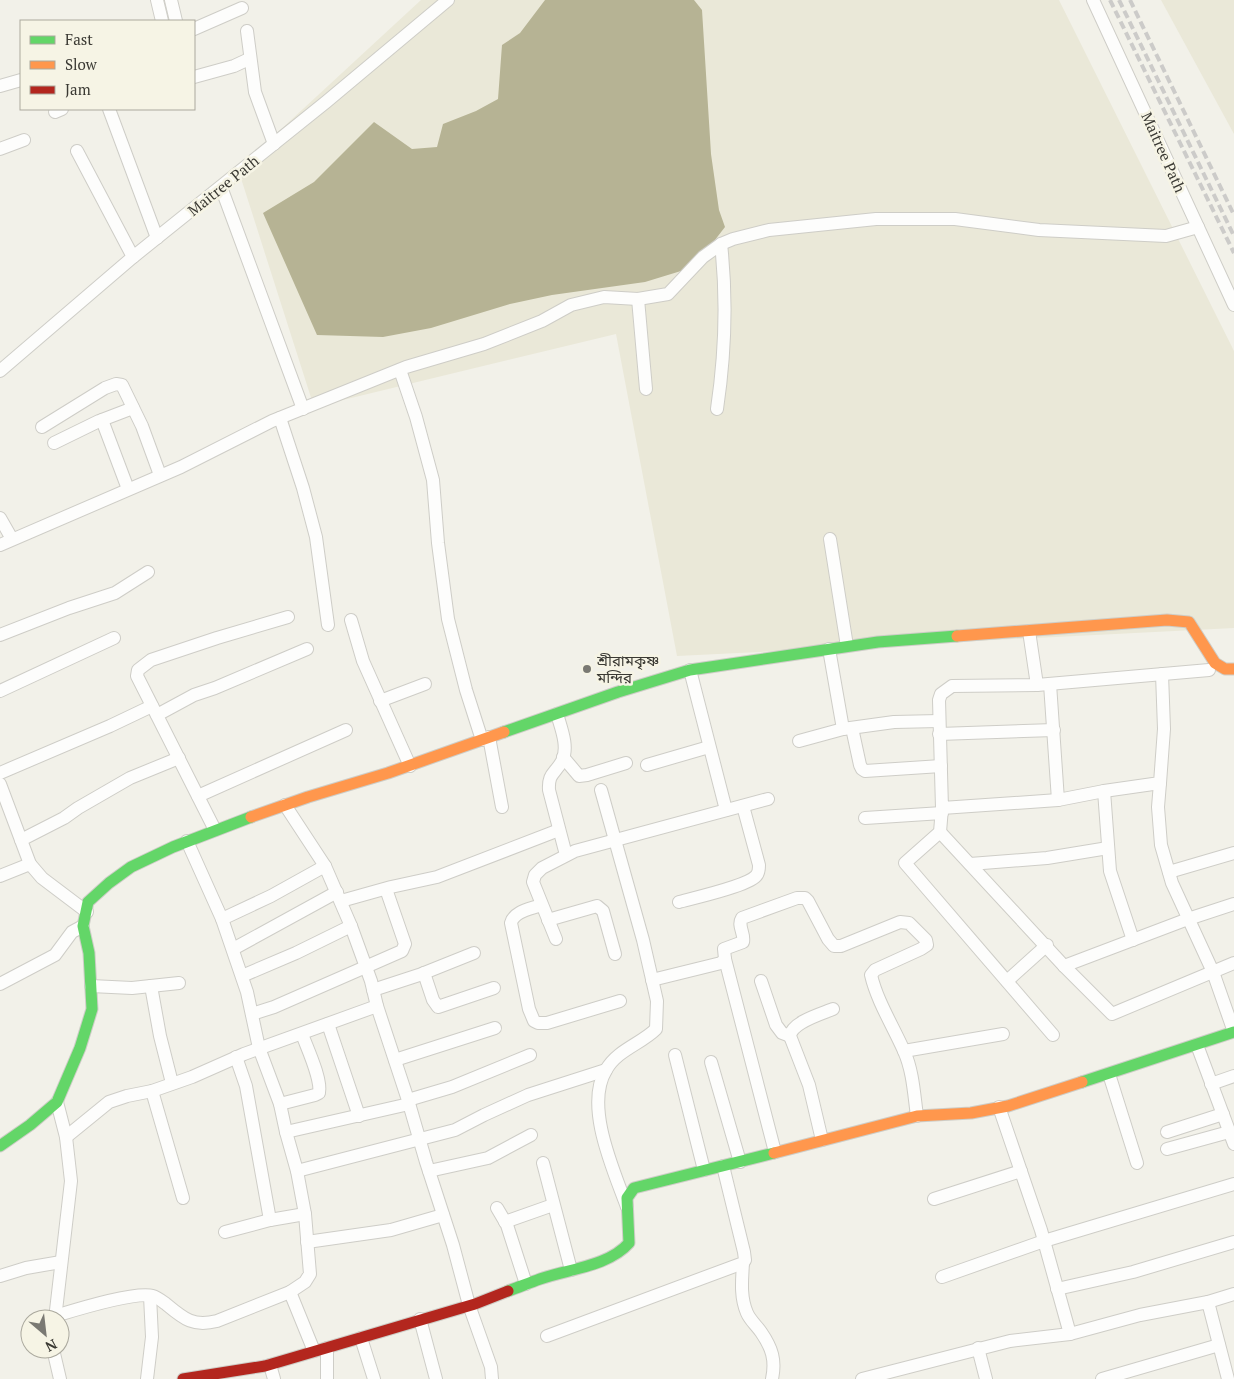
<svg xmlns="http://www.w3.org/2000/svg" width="1234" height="1379" font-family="'PT Serif','Noto Sans Bengali',serif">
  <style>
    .built { fill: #eae8d8 }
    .water { fill: #b6b394 }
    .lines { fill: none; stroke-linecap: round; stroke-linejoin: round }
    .street-casing { stroke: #cecdc7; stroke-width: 14 }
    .fast-casing { stroke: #cecdc7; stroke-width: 13 }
    .slow-casing { stroke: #cecdc7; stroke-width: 13 }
    .jam-casing { stroke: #cecdc7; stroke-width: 13 }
    .street { stroke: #fdfdfc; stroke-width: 12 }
    .fast { stroke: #63d668; stroke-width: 11 }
    .slow { stroke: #ff974d; stroke-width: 11 }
    .jam { stroke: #b3261e; stroke-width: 11 }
    .rail { stroke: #cccbc9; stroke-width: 4; stroke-dasharray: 8 4; stroke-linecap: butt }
    .poi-dot { fill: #7a7973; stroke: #f6f4e5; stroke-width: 2 }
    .labels { text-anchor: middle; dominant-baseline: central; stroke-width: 5; stroke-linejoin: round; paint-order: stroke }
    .street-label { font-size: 15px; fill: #3a3933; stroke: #f6f4e5 }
    .poi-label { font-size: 15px; fill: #3a3933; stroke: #f6f4e5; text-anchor: start }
  </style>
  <rect width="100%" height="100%" fill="#f2f1e9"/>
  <g class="built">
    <polygon points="421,0 1059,0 1234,351 1234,628 677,656 616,334 314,407 238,169"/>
    <polygon points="1161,0 1234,0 1234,134"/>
  </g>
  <polygon class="water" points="545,0 694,0 702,10 711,154 719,210 725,227 694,267 645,282 552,295 510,304 431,328 383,337 317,335 263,213 314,182 374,122 412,149 437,147 443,124 476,111 498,99 502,45 520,33"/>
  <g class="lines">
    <g class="street-casing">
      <g id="street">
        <polyline points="157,0 162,21"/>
        <polyline points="171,0 176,21"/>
        <polyline points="1093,0 1234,305"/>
        <polyline points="194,29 242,8"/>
        <polyline points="247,31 255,92 274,144"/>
        <polyline points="194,77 234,66 249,59"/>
        <polyline points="0,86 21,80"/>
        <polyline points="109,109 157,238"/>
        <polyline points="55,112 62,109"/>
        <polyline points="0,149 24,140"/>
        <polyline points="77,151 133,257"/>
        <polyline points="221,187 303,409"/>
        <polyline points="638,299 646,389"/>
        <polyline points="400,370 416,417 433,480 438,543 448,619 466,690 482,740"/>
        <polyline points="0,371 133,257 326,102 448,0"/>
        <path d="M717 409C725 355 727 298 721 244"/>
        <polyline points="280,418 303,488 316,537 328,625"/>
        <polyline points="102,420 128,489"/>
        <polyline points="42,427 105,388 116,384 122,385 142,426 160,475"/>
        <polyline points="54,443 99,421 133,408"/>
        <polyline points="0,518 12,539"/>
        <polyline points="830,539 847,646"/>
        <polyline points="0,545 181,467 272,421 406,367 484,344 542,321 571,305 604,297 638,299 668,294 703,257 721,244 733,239 769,230 876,219 955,219 1039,230 1166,236 1198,227"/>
        <polyline points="351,620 363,661 410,766"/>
        <polyline points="1029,631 1037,685 952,686 941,694 939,700 942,808 1058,800 1104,791 1160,783 1164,729 1162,674"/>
        <polyline points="0,635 69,608 115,593 148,572"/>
        <polyline points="829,649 843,729"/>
        <polyline points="690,670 726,810"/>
        <polyline points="1050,684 1058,800"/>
        <polyline points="1037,685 1209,670"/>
        <polyline points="0,691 114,638"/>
        <polyline points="380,701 425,684"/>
        <path d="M557 714C561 728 569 747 562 761 555 774 548 773 549 790L566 855"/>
        <polyline points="157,715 194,695 215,688 307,649"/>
        <polyline points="852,728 860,765 862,769 865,771 941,766"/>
        <polyline points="939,734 1054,730"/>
        <polyline points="489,737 502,807"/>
        <polyline points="799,741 843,729 894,722 939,721"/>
        <polyline points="563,757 579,776 587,775 626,763"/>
        <polyline points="647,765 709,747"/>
        <polyline points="0,773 110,726 152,706"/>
        <polyline points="1160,783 1158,807 1161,845 1172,883 1213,972 1234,1032"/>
        <polyline points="0,784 30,864"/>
        <path d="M601 790 643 940 657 1001 656 1029C641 1044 617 1050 606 1070 584 1106 614 1171 627 1207"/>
        <polyline points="1104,791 1110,871 1133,940"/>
        <polyline points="198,796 346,730"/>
        <polyline points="285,805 325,866 351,926 371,981 377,1006 408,1100 426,1162 453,1245 469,1305 491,1367 492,1379"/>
        <polyline points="942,808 940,832 905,863 1053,1035"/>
        <polyline points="865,818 942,813"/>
        <polyline points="215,830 137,676 138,670 151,660 217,638 288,617"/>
        <polyline points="940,832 1064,966 1112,1014 1234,963"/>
        <polyline points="21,840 64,818 78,808 130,778 179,758"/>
        <polyline points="187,841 222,919 247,992 259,1048 280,1104 286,1132 297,1171 305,1214 310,1274 305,1282 290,1292"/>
        <polyline points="970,864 1047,858 1108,848"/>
        <polyline points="1169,872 1234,853"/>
        <polyline points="0,876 30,864 42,878 87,912"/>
        <polyline points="341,901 391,887 437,877 559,830"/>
        <path d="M679 902C694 898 747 886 756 876 759 873 759 869 759 865L743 806"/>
        <path d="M541 905C531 909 514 911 511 923L529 1009 534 1021 538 1023H547L620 1001"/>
        <polyline points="222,919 271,896 325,866"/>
        <polyline points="548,920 597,906 603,911 615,954"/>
        <polyline points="556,939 533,882 535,875 542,868 575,851 768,799"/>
        <polyline points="233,949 337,892"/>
        <polyline points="725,959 775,1152"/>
        <polyline points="1064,966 1188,919 1234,904"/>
        <polyline points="424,973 433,1000 438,1007 494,988"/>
        <polyline points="242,976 296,953 351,926"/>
        <path d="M652 980 721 963 725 959 724 949 743 942C745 933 737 926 742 918L797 898H805L808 901 828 939 834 946H841L900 922 909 923 926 940 927 945 921 949 875 970 871 975C877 1001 893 1026 904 1051 913 1071 914 1094 917 1116"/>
        <polyline points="761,981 776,1025 782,1033 790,1036"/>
        <polyline points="1007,981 1047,945"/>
        <polyline points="0,984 55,955 72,932 83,926"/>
        <polyline points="91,986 132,988 179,983"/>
        <polyline points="151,986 160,1036 172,1083"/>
        <polyline points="373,990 419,975 474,953"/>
        <polyline points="252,1014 274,1007 402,951 405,944 386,889"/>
        <polyline points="328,1024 359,1116"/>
        <polyline points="1197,1045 1234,1144"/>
        <polyline points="904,1051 1003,1034"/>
        <polyline points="675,1055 704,1170"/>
        <polyline points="236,1057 246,1086 270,1220"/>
        <polyline points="395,1060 495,1028"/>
        <polyline points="711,1062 740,1162"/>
        <polyline points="1109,1074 1137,1163"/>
        <polyline points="1211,1084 1234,1076"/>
        <polyline points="152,1091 183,1198"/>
        <polyline points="408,1100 452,1087 530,1055"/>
        <path d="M280 1104 315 1095 319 1093C322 1079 307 1048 302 1034"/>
        <polyline points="999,1107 1041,1230 1070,1334 1140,1315 1208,1302 1228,1379"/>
        <polyline points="286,1132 409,1104"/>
        <polyline points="1167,1132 1223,1114"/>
        <polyline points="66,1137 109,1102 127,1096 152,1091 192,1077 244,1054 377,1006"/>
        <path d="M822 1140 809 1085 790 1036C792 1022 821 1014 833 1009"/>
        <polyline points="1167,1149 1229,1132"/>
        <polyline points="543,1163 571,1270"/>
        <polyline points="297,1171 455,1130 484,1115 528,1095 606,1070"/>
        <polyline points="429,1171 488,1158 531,1135"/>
        <polyline points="934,1199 1021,1171"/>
        <polyline points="497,1208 507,1225 526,1284"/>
        <polyline points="505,1222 553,1205"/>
        <polyline points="225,1232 270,1220 305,1214"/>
        <polyline points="307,1242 391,1230 443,1215"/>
        <path d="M743 1263C742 1280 740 1297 747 1313 750 1320 756 1325 761 1332 772 1348 776 1360 772 1379"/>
        <polyline points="0,1276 26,1268 61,1262"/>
        <polyline points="942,1277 1044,1241 1234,1184"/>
        <polyline points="1057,1289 1133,1272 1234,1242"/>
        <polyline points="1208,1302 1234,1294"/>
        <path d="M55 1316C75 1310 135 1291 153 1296 157 1297 162 1301 166 1304 184 1319 193 1327 217 1321L290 1292 314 1351"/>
        <polyline points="55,1319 71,1181 66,1137 57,1102"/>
        <polyline points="420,1319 436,1379"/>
        <polyline points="547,1336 743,1263 745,1260 744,1252 723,1166"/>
        <polyline points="361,1338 374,1379"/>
        <polyline points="978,1348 986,1379"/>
        <polyline points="53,1349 60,1379"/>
        <polyline points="270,1365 274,1379"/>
        <polyline points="147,1379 152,1337 150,1296"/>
        <polyline points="327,1379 327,1348"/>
        <polyline points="862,1379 1010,1341 1070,1334"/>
        <polyline points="1102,1379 1219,1345"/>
      </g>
    </g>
    <g class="fast-casing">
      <g id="fast">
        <polyline points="504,732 618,692 690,670 878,642 957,636"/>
        <polyline points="1082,1082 1234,1032"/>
        <polyline points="0,1146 30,1125 57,1102 80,1048 92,1009 89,953 83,926 88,902 109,883 131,867 173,847 251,817"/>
        <path d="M508 1291C519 1287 529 1283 540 1279 569 1269 609 1266 629 1243L627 1198 634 1188 774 1153"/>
      </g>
    </g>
    <g class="slow-casing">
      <g id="slow">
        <polyline points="957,636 1167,620 1189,622 1215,663 1225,669 1234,669"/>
        <polyline points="251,817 308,797 388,773 504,732"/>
        <polyline points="774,1153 917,1116 971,1113 1008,1106 1082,1082"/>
      </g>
    </g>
    <g class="jam-casing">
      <polyline id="jam" points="183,1379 265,1366 475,1304 508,1291"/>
    </g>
    <use href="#street" class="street"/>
    <use href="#fast" class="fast"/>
    <use href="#slow" class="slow"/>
    <use href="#jam" class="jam"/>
    <g class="rail">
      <polyline points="1110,0 1234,253"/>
      <polyline points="1119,0 1234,236"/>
      <polyline points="1130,0 1234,215"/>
    </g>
  </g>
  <circle class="poi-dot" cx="587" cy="669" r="5"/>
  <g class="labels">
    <g class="street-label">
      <text transform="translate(1164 152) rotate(66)">Maitree Path</text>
      <text transform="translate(223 185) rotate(-39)">Maitree Path</text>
    </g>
    <g class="poi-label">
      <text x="597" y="660">শ্রীরামকৃষ্ণ<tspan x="597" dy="17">মন্দির</tspan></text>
    </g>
  </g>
  <rect x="20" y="20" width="175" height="90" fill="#f6f4e5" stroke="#aba99e"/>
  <rect x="30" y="36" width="25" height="8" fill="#63d668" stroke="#aba99e"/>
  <text x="65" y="45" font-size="15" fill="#3a3933">Fast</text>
  <rect x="30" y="61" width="25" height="8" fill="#ff974d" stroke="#aba99e"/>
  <text x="65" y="70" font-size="15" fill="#3a3933">Slow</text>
  <rect x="30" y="86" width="25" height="8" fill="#b3261e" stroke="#aba99e"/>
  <text x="65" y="95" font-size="15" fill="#3a3933">Jam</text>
  <g transform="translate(45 1334) rotate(152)"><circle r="24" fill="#f6f4e5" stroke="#aba99e"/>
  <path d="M0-4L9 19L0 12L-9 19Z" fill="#7a7973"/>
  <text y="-8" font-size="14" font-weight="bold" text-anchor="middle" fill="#3a3933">N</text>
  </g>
</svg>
